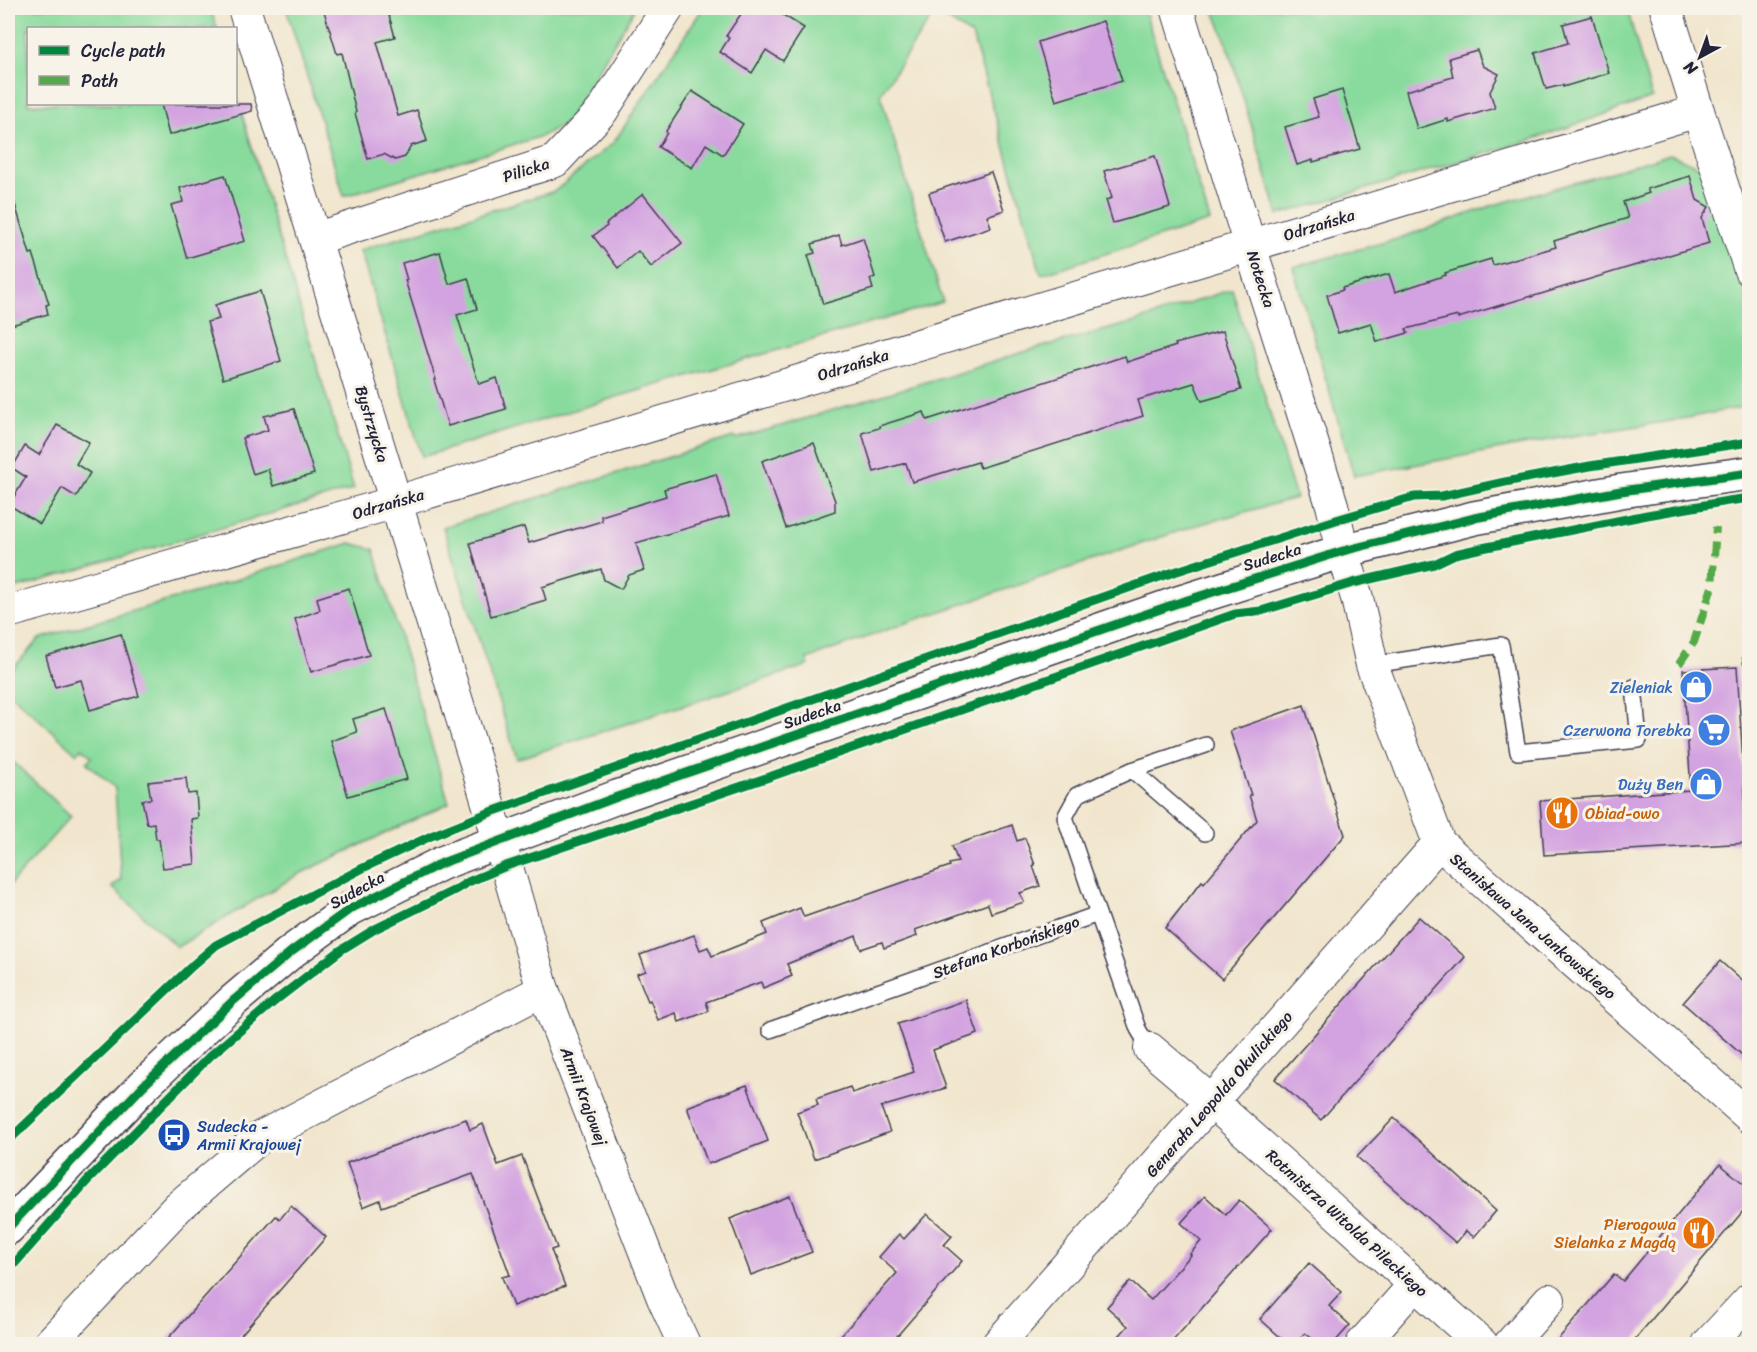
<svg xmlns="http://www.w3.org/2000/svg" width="1757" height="1352" font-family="Sriracha,sans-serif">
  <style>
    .green { fill: #88db9c; stroke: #557e6c; stroke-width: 1.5 }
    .building { fill: #d3a2e0 }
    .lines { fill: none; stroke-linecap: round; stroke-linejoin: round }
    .service-casing { stroke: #413f51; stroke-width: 18 }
    .minor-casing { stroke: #413f51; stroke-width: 34 }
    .tertiary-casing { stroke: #413f51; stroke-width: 36 }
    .service { stroke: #fff; stroke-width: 15 }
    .minor { stroke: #fff; stroke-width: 32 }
    .tertiary { stroke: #fff; stroke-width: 33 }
    .quiet { stroke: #53aa46; stroke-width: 8; stroke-dasharray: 15 8; stroke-linecap: butt }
    .cycleway-casing { stroke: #f7f3e8; stroke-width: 13 }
    .cycleway { stroke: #00873e; stroke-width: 9 }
    .labels { text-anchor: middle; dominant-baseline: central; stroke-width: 6; stroke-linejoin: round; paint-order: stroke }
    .street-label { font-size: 16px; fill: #22223b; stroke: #f7f3e8 }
    .shop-label { font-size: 16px; fill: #366cbe; stroke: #f7f3e8; text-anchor: end }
    .food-label { font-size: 16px; fill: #c56008; stroke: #f7f3e8; text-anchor: start }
    .transit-label { font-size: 16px; fill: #164399; stroke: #f7f3e8; text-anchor: start }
  </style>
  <rect width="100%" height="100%" fill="#f7f3e8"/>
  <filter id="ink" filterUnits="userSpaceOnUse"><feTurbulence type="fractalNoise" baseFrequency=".0167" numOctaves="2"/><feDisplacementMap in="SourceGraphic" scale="12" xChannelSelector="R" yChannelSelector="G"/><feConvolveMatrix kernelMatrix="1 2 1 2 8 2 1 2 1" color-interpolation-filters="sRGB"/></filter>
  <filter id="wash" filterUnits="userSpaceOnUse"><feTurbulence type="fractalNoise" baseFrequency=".008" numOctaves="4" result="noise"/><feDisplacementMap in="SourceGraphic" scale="24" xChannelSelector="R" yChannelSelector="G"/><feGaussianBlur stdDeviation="1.35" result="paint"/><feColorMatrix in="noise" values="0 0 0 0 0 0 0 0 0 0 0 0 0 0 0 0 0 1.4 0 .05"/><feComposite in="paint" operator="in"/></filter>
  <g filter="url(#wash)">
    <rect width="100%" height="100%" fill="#f1e6cd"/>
    <g class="green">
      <polygon points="8,8 210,8 217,28 28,28 28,104 236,104 236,94 354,489 17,588 8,582"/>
      <polygon points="286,8 635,8 568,121 542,136 344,196"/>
      <polygon points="703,8 1144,8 1210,221 1041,274 972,35 935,12 880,94 943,302 620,396 422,457 360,250 555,191 614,142"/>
      <polygon points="1213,8 1627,8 1652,98 1531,140 1278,215 1227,44"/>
      <polygon points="1670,154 1711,172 1749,300 1749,406 1671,421 1566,437 1354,476 1293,267 1397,239 1494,205 1595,177"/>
      <polygon points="1232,289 1296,498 1197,525 906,623 807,659 809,665 517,759 443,527 734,437 735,439 774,428 1034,349 1135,322"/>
      <polygon points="350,543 374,549 449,803 297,875 177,947 112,887 121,880 115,788 87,763 92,757 82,748 77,754 8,691 8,674 39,639 201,591"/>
      <polygon points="8,757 71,816 8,887"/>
    </g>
    <g id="blocks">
      <g class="building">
        <polygon points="323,8 387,8 395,37 377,42 398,116 417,110 427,141 411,146 405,157 395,160 384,154 368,159 355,113 356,112 342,53 337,54"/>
        <polygon points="745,8 772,8 804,28 783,61 766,50 752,73 720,52 729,38 726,36"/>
        <polygon points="1592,16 1609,73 1563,87 1563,85 1546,89 1535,53 1568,43 1563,24"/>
        <polygon points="1103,21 1122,81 1056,101 1038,42"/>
        <polygon points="1477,50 1483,66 1499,74 1490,92 1495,108 1448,122 1448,119 1417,129 1406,91 1453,77 1449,58"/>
        <polygon points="1342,90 1360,149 1313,162 1313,160 1297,165 1285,127 1319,117 1313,99"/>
        <polygon points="692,91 743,124 723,155 706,144 692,168 658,147 667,133 666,131"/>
        <polygon points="161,104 251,104 252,111 169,135"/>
        <polygon points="1155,156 1170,207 1113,223 1106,200 1112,198 1104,171"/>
        <polygon points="991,172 1004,210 987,216 991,227 945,242 929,193"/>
        <polygon points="225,175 245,241 187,258 171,205 183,202 180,188"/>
        <polygon points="1690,176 1697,200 1709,207 1702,218 1709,243 1531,297 1531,296 1458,318 1458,316 1406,329 1408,333 1377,342 1371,323 1338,333 1327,295 1343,290 1342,288 1389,274 1395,292 1446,275 1445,273 1491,259 1493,265 1556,247 1554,241 1628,218 1623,202 1649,193 1647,189"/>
        <polygon points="643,194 682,243 651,267 638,251 618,268 593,236 607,226 606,224"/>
        <polygon points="14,201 30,254 33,253 49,304 46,305 48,314 8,326 8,202"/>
        <polygon points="839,235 842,245 863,238 875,277 870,279 873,289 823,304 808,255 815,253 812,244"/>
        <polygon points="440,252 449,284 468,278 477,309 457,315 479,384 497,378 506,409 448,426 434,380 436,380 405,280 407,280 402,263"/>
        <polygon points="260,291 281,361 223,379 207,322 219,319 215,305"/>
        <polygon points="1223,331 1241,390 1202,401 1194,383 1138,400 1143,416 980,468 978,462 912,482 906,463 874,472 862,433 879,428 879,426 924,412 927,420 1125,356 1127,362 1176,346 1175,344"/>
        <polygon points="294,409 314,474 273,486 268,469 253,474 242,438 268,430 264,416"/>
        <polygon points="57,425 89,442 76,464 90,473 76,497 62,488 40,524 9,505 26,477 12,468 25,446 39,455"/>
        <polygon points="814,443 835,501 835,511 786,528 762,461"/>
        <polygon points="716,474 729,516 636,543 644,570 629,575 621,589 604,580 601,569 542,587 546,600 491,616 470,543 524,527 529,543 602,521 601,516 666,496 664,489"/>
        <polygon points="349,588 369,655 311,672 295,619 320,610 317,598"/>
        <polygon points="121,634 139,696 90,710 81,680 55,687 46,656"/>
        <polygon points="1737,667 1748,843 1544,855 1540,801 1691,790 1683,670"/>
        <polygon points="1304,705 1345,835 1222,979 1165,928 1202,881 1204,883 1257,820 1249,795 1251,795 1230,731"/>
        <polygon points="386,709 407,779 348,796 331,741 357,732 353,719"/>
        <polygon points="186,778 188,794 196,793 198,818 191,819 195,864 163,868 159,839 156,839 154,823 147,824 142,800 151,799 148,782"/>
        <polygon points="1012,825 1017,841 1025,838 1035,865 1033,866 1040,886 1020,893 1024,902 991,913 988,904 915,930 917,936 884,948 882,942 861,949 856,936 787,964 792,976 763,988 761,982 706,1002 709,1011 679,1022 676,1013 658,1020 650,1000 648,1001 637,974 646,971 640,955 694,935 700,950 708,947 712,956 767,934 763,923 800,908 804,917 950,866 949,864 958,862 952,846"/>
        <polygon points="1419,917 1465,957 1321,1120 1275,1079"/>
        <polygon points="1720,961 1749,987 1749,1061 1683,1003"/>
        <polygon points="966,1000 978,1034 933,1050 946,1088 881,1107 890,1132 814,1159 797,1112 818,1105 816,1099 850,1087 852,1093 914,1072 898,1024"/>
        <polygon points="747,1085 768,1141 708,1164 687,1107"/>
        <polygon points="1394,1118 1496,1211 1474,1237 1466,1231 1456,1243 1357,1157"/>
        <polygon points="466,1119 470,1130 483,1124 498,1165 522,1156 557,1248 551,1250 565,1286 513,1306 502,1277 510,1275 473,1174 382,1207 380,1200 363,1207 347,1163"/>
        <polygon points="1720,1164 1749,1188 1749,1204 1631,1344 1554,1344 1614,1274 1623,1281"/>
        <polygon points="790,1196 812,1252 751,1275 730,1219"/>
        <polygon points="1205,1196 1226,1215 1239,1200 1272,1229 1170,1344 1112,1344 1128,1326 1107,1307 1130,1281 1151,1300 1191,1255 1190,1254 1201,1241 1181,1223"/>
        <polygon points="291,1206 326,1237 233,1344 163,1344 276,1216 280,1219"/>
        <polygon points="927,1214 952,1236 944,1245 962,1261 890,1344 833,1344 897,1273 879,1257 899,1234 904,1239"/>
        <polygon points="1309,1263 1342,1292 1329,1306 1350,1325 1333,1344 1319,1344 1305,1333 1295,1344 1288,1344 1260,1319"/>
      </g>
    </g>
  </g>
  <g filter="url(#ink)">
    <use href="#blocks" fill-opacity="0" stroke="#413f51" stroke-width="1.5"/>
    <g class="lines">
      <g class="service-casing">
        <g id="service">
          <polyline points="1372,665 1501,645 1518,752 1639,740 1634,687"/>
          <polyline points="1132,770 1206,745"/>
          <polyline points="1098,914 1065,817 1077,795 1132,770 1205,833"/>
          <polyline points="770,1030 1098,914 1138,1029 1150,1049"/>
        </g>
      </g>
      <g class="minor-casing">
        <g id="minor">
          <polyline points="244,8 486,796 543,990 663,1298 684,1344"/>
          <polyline points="1177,8 1250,246 1332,505 1343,551 1357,598 1372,665 1439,843 1750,1117"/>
          <polyline points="1698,111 1750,270"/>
          <polyline points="315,239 555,161 602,111 668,8"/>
          <polyline points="8,612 396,502 1698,111 1666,8"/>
          <path d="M1150 1049C1264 1144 1371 1247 1482 1344"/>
          <polyline points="49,1344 178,1207 259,1138 543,990"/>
          <polyline points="998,1344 1439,843"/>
          <polyline points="1362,1344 1414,1285"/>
          <polyline points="1510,1344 1549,1300"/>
          <polyline points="1708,1344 1750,1299"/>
        </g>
      </g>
      <g class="tertiary-casing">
        <polyline id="tertiary" points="8,1228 143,1086 233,1001 291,952 350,909 442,863 617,797 1175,604 1343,551 1474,518 1621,491 1750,473"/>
      </g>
      <use href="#service" class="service"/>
      <use href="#minor" class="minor"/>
      <use href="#tertiary" class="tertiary"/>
      <g class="quiet">
        <polyline points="1742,661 1750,660"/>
        <polyline points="1679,664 1694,642 1712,587 1716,527"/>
      </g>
      <g class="cycleway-casing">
        <g id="cycleway">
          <polyline points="8,1141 192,966 216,945 363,868 431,836 491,812 1171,573 1336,520 1414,497 1442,496 1505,482 1590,466 1750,442"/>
          <polyline points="8,1228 143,1086 233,1001 291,952 350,909 442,863 617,797 1175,604 1343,551 1474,518 1621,491 1750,473"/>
          <polyline points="8,1271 87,1181 133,1134 210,1056 276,1000 341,950 375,929 455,890 468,882 506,866 772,776 1235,614 1261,611 1353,583 1434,564 1455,554 1482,548 1647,515 1728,501 1750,498"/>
        </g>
      </g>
      <use href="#cycleway" class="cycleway"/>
    </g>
  </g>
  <defs>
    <g id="shop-disc" transform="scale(1.725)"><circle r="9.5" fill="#3f7fe0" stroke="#f7f3e8"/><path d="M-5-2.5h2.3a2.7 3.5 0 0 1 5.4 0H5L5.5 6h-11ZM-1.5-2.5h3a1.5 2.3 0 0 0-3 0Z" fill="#fff"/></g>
    <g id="supermarket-disc" transform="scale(1.725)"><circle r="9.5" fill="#3f7fe0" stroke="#f7f3e8"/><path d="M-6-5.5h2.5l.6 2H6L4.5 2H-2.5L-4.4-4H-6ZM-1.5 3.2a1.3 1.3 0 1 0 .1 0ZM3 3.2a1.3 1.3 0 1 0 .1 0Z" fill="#fff"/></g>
    <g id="restaurant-disc" transform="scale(1.725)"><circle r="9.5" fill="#e8710a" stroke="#f7f3e8"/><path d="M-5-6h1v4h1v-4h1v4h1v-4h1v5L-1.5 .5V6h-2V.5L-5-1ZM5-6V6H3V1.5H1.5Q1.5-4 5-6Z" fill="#fff"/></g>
    <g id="bus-disc" transform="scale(1.725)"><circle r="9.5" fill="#1a4fb4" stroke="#f7f3e8"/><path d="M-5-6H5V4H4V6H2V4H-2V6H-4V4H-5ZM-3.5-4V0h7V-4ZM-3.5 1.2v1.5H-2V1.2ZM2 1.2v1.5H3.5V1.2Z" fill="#fff"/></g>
  </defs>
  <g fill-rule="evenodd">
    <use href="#shop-disc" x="1696" y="687"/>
    <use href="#supermarket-disc" x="1714" y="730"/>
    <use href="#shop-disc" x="1706" y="784"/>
    <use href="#restaurant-disc" x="1562" y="813"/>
    <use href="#bus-disc" x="174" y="1135"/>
    <use href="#restaurant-disc" x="1699" y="1233"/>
  </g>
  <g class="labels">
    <g class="street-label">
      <text transform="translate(526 170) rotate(-18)">Pilicka</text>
      <text transform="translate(1319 225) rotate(-17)">Odrzańska</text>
      <text transform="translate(1261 279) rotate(72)">Notecka</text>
      <text transform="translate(853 365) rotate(-17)">Odrzańska</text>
      <text transform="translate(372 424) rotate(73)">Bystrzycka</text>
      <text transform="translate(388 504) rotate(-16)">Odrzańska</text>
      <text transform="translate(1272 557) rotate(-17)">Sudecka</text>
      <text transform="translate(812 714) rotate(-19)">Sudecka</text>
      <text transform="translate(357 890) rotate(-29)">Sudecka</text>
      <text transform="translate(1533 926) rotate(41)">Stanisława Jana Jankowskiego</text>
      <text transform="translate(1006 947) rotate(-20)">Stefana Korbońskiego</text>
      <text transform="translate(1219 1094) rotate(-49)">Generała Leopolda Okulickiego</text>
      <text transform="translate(584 1096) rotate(69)">Armii Krajowej</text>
      <text transform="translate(1347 1223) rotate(42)">Rotmistrza Witolda Pileckiego</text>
    </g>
    <g class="shop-label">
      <text x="1673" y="687">Zieleniak</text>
      <text x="1691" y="730">Czerwona Torebka</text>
      <text x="1683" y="784">Duży Ben</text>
    </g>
    <g class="food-label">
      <text x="1585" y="813">Obiad-owo</text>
      <text x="1676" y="1224" text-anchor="end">Pierogowa<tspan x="1676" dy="18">Sielanka z Magdą</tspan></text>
    </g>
    <g class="transit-label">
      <text x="197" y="1126">Sudecka -<tspan x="197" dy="18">Armii Krajowej</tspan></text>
    </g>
  </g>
  <rect width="1757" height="1352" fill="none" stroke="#f7f3e8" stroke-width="30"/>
  <rect x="27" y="27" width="210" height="78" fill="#f7f3e8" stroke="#a29fa3" stroke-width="1.5"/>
  <rect x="39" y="46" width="30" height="9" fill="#00873e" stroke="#a29fa3" stroke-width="1.5"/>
  <text x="81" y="57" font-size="18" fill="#22223b">Cycle path</text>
  <rect x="39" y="76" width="30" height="9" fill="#53aa46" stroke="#a29fa3" stroke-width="1.5"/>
  <text x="81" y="87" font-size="18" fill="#22223b">Path</text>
  <g transform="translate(1700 57) rotate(221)" stroke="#f7f3e8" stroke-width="4.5" paint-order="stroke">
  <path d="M0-4.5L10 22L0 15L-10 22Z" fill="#22223b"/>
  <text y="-9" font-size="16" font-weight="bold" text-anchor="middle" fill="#22223b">N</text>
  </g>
</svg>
